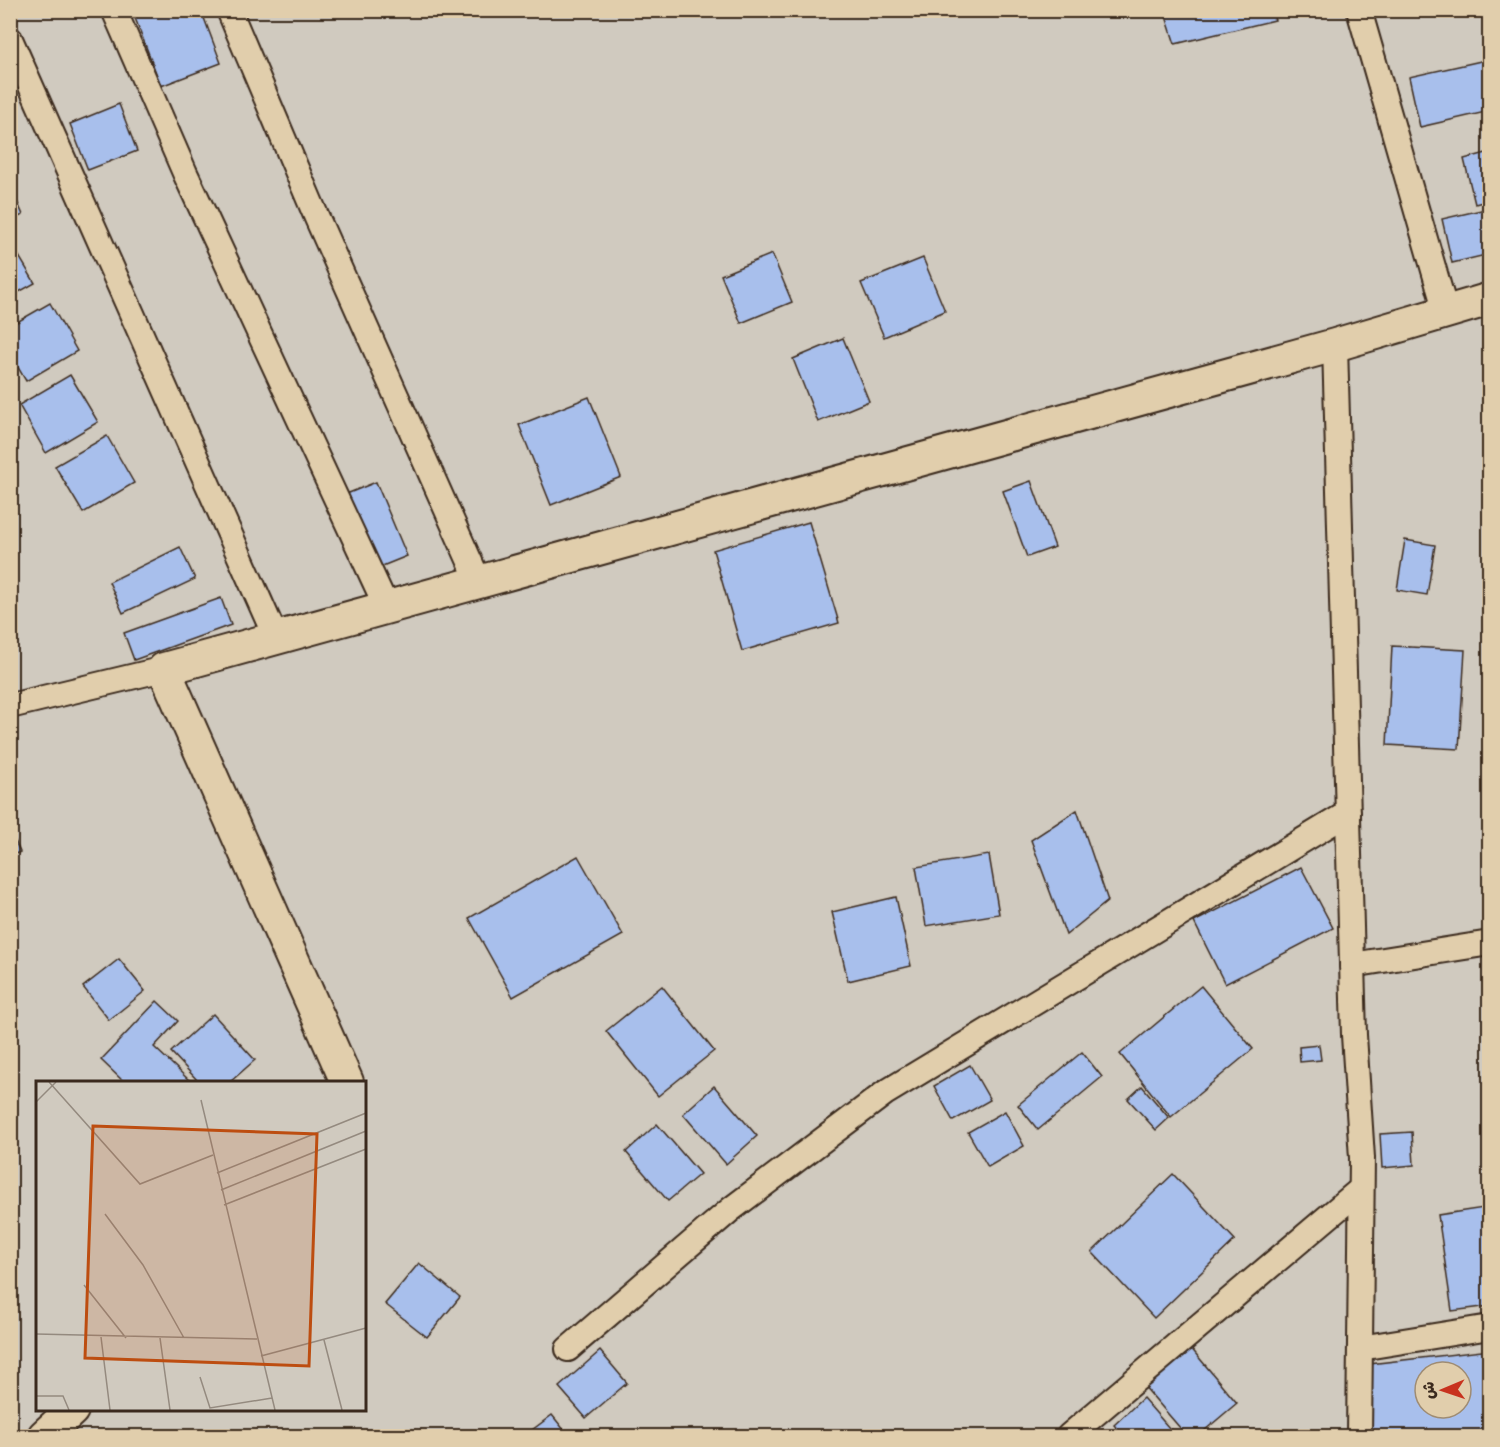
<svg xmlns="http://www.w3.org/2000/svg" width="1500" height="1447" font-family="'Balsamiq Sans','Playpen Sans Arabic',sans-serif">
  <style>
    .building { fill: #a8bfec; stroke: #3b2a1e; stroke-width: 1.5; fill-rule: evenodd }
    .lines { fill: none; stroke-linecap: round; stroke-linejoin: round }
    .minor-casing { stroke: #3b2a1e; stroke-width: 28 }
    .tertiary-casing { stroke: #3b2a1e; stroke-width: 36 }
    .minor { stroke: #e1ceac; stroke-width: 24 }
    .tertiary { stroke: #e1ceac; stroke-width: 32 }
    .inset-road { fill: none; stroke: #948a7f; stroke-width: 1.5 }
    .view { fill: #bd4d10; fill-opacity: 0.15; stroke: #bd4d10; stroke-width: 3 }
    .inset-edge { fill: none; stroke: #3b2a1e; stroke-width: 3 }
  </style>
  <rect width="100%" height="100%" fill="#d0cabf"/>
  <filter id="ink" filterUnits="userSpaceOnUse"><feTurbulence type="fractalNoise" baseFrequency=".0167" numOctaves="2"/><feDisplacementMap in="SourceGraphic" scale="12" xChannelSelector="R" yChannelSelector="G"/><feConvolveMatrix kernelMatrix="1 2 1 2 8 2 1 2 1" color-interpolation-filters="sRGB"/></filter>
  <g filter="url(#ink)">
    <g class="building">
      <polygon points="132,10 201,10 221,63 161,86"/>
      <polygon points="1164,10 1271,10 1275,20 1175,44"/>
      <polygon points="1490,59 1490,111 1420,127 1409,77"/>
      <polygon points="119,104 137,151 88,170 70,124"/>
      <polygon points="1490,152 1490,200 1475,204 1464,159"/>
      <polygon points="10,185 23,215 10,221"/>
      <polygon points="1490,208 1490,254 1452,263 1442,219"/>
      <polygon points="10,241 35,283 10,297"/>
      <polygon points="772,254 792,302 741,323 721,275"/>
      <polygon points="923,258 945,311 884,337 861,283"/>
      <polygon points="50,303 77,351 26,381 10,354 10,326"/>
      <polygon points="843,338 869,401 818,422 793,359"/>
      <polygon points="70,375 98,422 46,453 19,405"/>
      <polygon points="589,397 621,477 551,505 519,425"/>
      <polygon points="107,436 134,483 83,513 55,466"/>
      <polygon points="1031,481 1055,547 1027,557 1003,491"/>
      <polygon points="376,482 407,556 375,569 344,495"/>
      <polygon points="809,522 839,623 742,651 713,550"/>
      <polygon points="1405,540 1435,545 1427,595 1397,590"/>
      <polygon points="180,547 195,579 123,613 109,582"/>
      <polygon points="221,598 231,625 134,660 124,633"/>
      <polygon points="1392,646 1465,650 1459,749 1387,745"/>
      <polygon points="1077,810 1108,901 1066,935 1031,840"/>
      <polygon points="10,830 20,852 10,856"/>
      <polygon points="989,855 999,914 926,926 916,867"/>
      <polygon points="578,856 623,935 513,997 469,918"/>
      <polygon points="1301,867 1333,928 1225,984 1194,922"/>
      <polygon points="896,897 911,966 848,981 832,912"/>
      <polygon points="119,959 145,991 109,1020 83,987"/>
      <polygon points="662,986 714,1051 658,1096 606,1031"/>
      <polygon points="1201,986 1253,1049 1171,1117 1120,1054"/>
      <polygon points="157,1001 178,1021 154,1047 191,1082 124,1082 101,1060"/>
      <polygon points="213,1014 255,1060 230,1082 199,1082 171,1052"/>
      <polygon points="1319,1045 1321,1060 1300,1062 1299,1047"/>
      <polygon points="1082,1052 1102,1077 1038,1130 1018,1105"/>
      <polygon points="970,1065 990,1100 953,1121 934,1086"/>
      <polygon points="714,1086 757,1136 726,1164 683,1114"/>
      <polygon points="1142,1086 1169,1118 1156,1130 1128,1099"/>
      <polygon points="1005,1111 1024,1146 988,1167 968,1132"/>
      <polygon points="657,1124 700,1174 668,1201 626,1152"/>
      <polygon points="1412,1132 1414,1165 1382,1168 1380,1134"/>
      <polygon points="1173,1174 1235,1240 1154,1318 1092,1252"/>
      <polygon points="1490,1207 1490,1306 1452,1311 1438,1215"/>
      <polygon points="419,1263 460,1297 427,1337 385,1304"/>
      <polygon points="1190,1347 1237,1403 1198,1436 1187,1436 1144,1386"/>
      <path d="M1490 1350V1436H1369L1361 1365ZM1425 1372H1461V1408H1425Z"/>
      <polygon points="600,1351 627,1383 586,1418 559,1387"/>
      <polygon points="1143,1398 1176,1436 1124,1436 1114,1425"/>
      <polygon points="552,1415 569,1436 524,1436"/>
    </g>
    <g class="lines">
      <g class="minor-casing">
        <g id="minor">
          <polyline points="114,10 185,173 387,608"/>
          <polyline points="229,10 317,218 479,582"/>
          <polyline points="1359,10 1446,312"/>
          <polyline points="10,39 276,638"/>
          <polyline points="1335,345 1354,1035 1362,1158 1359,1436"/>
          <polyline points="10,706 164,669"/>
          <polyline points="1352,965 1490,943"/>
          <polyline points="1360,1348 1490,1327"/>
          <polyline points="568,1349 730,1210 885,1093 1348,813"/>
          <polyline points="1069,1436 1361,1189"/>
        </g>
      </g>
      <g class="tertiary-casing">
        <g id="tertiary">
          <polyline points="347,1082 164,669 1335,345 1490,299"/>
          <polyline points="44,1436 72,1410"/>
        </g>
      </g>
      <use href="#minor" class="minor"/>
      <use href="#tertiary" class="tertiary"/>
    </g>
  </g>
  <g transform="translate(36 1081)">
    <rect width="330" height="330" fill="#d0cabf"/>
    <path class="inset-road" d="M13 1 104 103 177 74M165 19 239 329M0 21 20 1M181 92 330 32M185 109 330 50M188 124 330 68M69 133 107 184 148 257M48 204 90 257M0 253 221 258M65 256 74 329M124 257 134 329M288 259 306 329M225 275 330 247M164 296 174 327 236 317M0 315H27L33 329"/>
    <path class="view" d="M57 45 281 53 273 285 49 277Z"/>
    <rect width="330" height="330" class="inset-edge"/>
  </g>
  <rect width="1500" height="1447" fill="none" stroke="#e1ceac" stroke-width="36"/>
  <rect x="18" y="18" width="1464" height="1411" fill="none" stroke="#3b2a1e" stroke-width="2" filter="url(#ink)"/>
  <g transform="translate(1443 1390) rotate(268)"><circle r="28" fill="#e1ceac" stroke="#9f8c73" stroke-width="1.5"/>
  <path d="M0-4.5L10 22L0 15L-10 22Z" fill="#c8321e"/>
  <text y="-9" font-size="16" font-weight="bold" text-anchor="middle" fill="#3b2a1e">ش</text>
  </g>
</svg>
